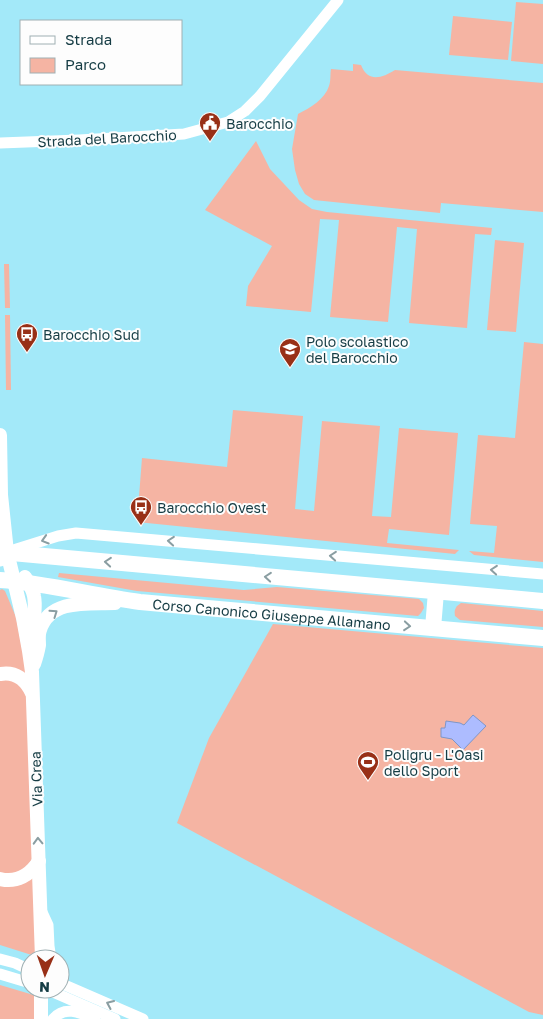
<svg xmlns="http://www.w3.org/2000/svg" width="543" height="1019" font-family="'Golos Text',sans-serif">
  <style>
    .green { fill: #f5b4a3 }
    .water { fill: #adbcff; stroke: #7f96c7 }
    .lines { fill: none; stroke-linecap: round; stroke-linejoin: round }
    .minor { stroke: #fff; stroke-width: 11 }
    .tertiary { stroke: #fff; stroke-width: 14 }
    .secondary { stroke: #fff; stroke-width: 16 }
    .oneway { stroke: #8a9ea2 }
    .labels { text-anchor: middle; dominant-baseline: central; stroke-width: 4; stroke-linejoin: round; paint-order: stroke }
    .poi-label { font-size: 14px; fill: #153c44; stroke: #fdfdfd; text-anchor: start }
    .street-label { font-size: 14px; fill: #153c44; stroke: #fdfdfd }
  </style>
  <rect width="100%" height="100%" fill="#a3e9f9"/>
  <g class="green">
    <polygon points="516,2 543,4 543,64 511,61"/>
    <polygon points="453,16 512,22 508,60 449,55"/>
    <path d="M353 64 361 65C368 83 382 78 395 70L543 83V212L441 203 440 213 314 200 305 194 299 184 295 170 292 149 298 114C310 108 325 99 329 86 331 81 330 74 331 69L353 71Z"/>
    <polygon points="256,141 270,169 299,200 312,209 327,212 492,228 491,235 475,234 467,328 409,323 417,229 397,227 388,322 330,317 339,220 320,219 311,312 246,306 248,286 272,246 205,210"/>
    <polygon points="495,240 524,243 516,332 487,330"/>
    <polygon points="4,264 9,264 10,308 5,308"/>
    <polygon points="5,315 10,315 11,390 6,390"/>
    <polygon points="524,342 543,344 543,562 474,555 469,551 494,553 497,526 470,524 478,435 515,438"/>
    <polygon points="233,410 303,416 295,509 314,511 322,421 380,426 372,516 391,517 399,428 458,433 449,535 389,529 387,543 459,550 455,554 137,522 142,458 227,467"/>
    <polygon points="59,573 244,590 277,587 419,599 423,603 424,608 421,613 418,616 137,591 58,577"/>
    <polygon points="2,589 5,591 16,617 28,679 0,670 0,590"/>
    <path d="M461 603 543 611V627L460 620 455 616C454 610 455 607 461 603Z"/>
    <polygon points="273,624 543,648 543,1015 529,1012 177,823 209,738"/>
    <path d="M0 679H14L26 690 35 853C31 863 25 871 13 874 10 875 4 874 0 874Z"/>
    <polygon points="35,875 38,957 0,945 0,885"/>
    <polygon points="0,985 37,996 37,1019 0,1019"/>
  </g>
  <polygon class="water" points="473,715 486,726 463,750 452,739 441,737 441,728 445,728 446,721 460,723 464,725"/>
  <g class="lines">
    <g class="minor">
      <polyline points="0,143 79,140 184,134 228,122 245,111 260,96 338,0"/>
      <polyline points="0,561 7,552 58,536 76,533 543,574"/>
      <polyline points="42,912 48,925 49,946 51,959"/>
      <polyline points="0,959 15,963 30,970"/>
      <polyline points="0,974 30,983"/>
      <polyline points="60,983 143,1019"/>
      <polyline points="46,989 115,1019"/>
      <path d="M53 1019C65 1005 81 1013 95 1019"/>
    </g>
    <g class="tertiary">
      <polyline points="0,435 1,495 7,552 23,618 29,651 32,672 42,959"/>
      <path d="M25 577C28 582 33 589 34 596 36 606 33 627 31 638"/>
      <path d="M34 664C36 658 38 651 39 645 39 640 38 635 40 630 50 598 90 604 115 603"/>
      <path d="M0 674C16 671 26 680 32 693"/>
      <path d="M0 879C17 883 30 875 39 861"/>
      <polyline points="41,1019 41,989"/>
    </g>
    <g class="secondary">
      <polyline points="0,552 543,601"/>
      <path id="s1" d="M0 580C47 583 93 596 140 602L543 638"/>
      <polyline points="433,628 436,592"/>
    </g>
  </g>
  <defs><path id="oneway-chevron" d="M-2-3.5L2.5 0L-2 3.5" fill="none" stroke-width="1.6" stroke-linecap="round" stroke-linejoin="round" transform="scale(1.25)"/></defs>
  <g class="oneway">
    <use href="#oneway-chevron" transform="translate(45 540) rotate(163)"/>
    <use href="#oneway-chevron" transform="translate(171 541) rotate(-175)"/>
    <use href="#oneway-chevron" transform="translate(333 556) rotate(-175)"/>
    <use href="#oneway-chevron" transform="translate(108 562) rotate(-175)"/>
    <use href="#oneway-chevron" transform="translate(494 570) rotate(-175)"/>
    <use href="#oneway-chevron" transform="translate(268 577) rotate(-175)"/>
    <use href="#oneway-chevron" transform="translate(54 613) rotate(-35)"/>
    <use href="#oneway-chevron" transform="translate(407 626) rotate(5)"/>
    <use href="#oneway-chevron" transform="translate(38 841) rotate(-92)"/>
    <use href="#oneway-chevron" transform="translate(110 1004) rotate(-156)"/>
  </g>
  <defs>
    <g id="civic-pin" transform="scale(1.125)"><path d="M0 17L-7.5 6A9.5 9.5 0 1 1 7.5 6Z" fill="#983017" stroke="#fdfdfd"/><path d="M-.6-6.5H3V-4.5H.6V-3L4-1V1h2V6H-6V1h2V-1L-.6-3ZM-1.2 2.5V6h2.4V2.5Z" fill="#fff"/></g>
    <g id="bus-pin" transform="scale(1.125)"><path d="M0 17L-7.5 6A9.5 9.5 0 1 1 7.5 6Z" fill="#983017" stroke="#fdfdfd"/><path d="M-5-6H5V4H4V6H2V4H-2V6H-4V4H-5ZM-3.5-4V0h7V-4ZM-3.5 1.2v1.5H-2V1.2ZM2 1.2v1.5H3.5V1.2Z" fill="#fff"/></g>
    <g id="school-pin" transform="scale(1.125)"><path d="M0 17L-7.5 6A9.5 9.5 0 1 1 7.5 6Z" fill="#983017" stroke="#fdfdfd"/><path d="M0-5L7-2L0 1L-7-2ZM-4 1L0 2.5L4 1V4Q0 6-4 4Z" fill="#fff"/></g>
    <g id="stadium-pin" transform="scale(1.125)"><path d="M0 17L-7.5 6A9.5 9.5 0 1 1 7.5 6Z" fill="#983017" stroke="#fdfdfd"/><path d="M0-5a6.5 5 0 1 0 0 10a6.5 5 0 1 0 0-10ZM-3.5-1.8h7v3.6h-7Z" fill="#fff"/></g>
  </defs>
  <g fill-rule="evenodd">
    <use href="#civic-pin" x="210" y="123"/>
    <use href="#bus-pin" x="27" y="334"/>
    <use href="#school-pin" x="290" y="349"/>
    <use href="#bus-pin" x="141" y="507"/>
    <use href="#stadium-pin" x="368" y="762"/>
  </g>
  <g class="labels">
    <g class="poi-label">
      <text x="226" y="123">Barocchio</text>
      <text x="43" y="334">Barocchio Sud</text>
      <text x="306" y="341">Polo scolastico<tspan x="306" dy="16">del Barocchio</tspan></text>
      <text x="157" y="507">Barocchio Ovest</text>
      <text x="384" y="754">Poligru - L'Oasi<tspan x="384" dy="16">dello Sport</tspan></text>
    </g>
    <g class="street-label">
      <text transform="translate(107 138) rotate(-3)">Strada del Barocchio</text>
      <text stroke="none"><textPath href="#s1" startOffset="274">Corso Canonico Giuseppe Allamano</textPath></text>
      <text transform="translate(36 779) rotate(-92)">Via Crea</text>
    </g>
  </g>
  <rect x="20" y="20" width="162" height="65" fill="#fdfdfd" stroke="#a0b0b3"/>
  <rect x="30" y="36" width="25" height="8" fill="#ffffff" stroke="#a0b0b3"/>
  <text x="65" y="45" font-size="15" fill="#153c44">Strada</text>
  <rect x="30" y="58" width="25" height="15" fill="#f5b4a3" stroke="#a0b0b3"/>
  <text x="65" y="70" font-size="15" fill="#153c44">Parco</text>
  <g transform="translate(45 974) rotate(182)"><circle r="24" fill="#fdfdfd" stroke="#a0b0b3"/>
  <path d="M0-4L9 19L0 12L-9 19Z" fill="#983017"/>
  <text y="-8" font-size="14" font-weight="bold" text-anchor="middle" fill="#153c44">N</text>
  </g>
</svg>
